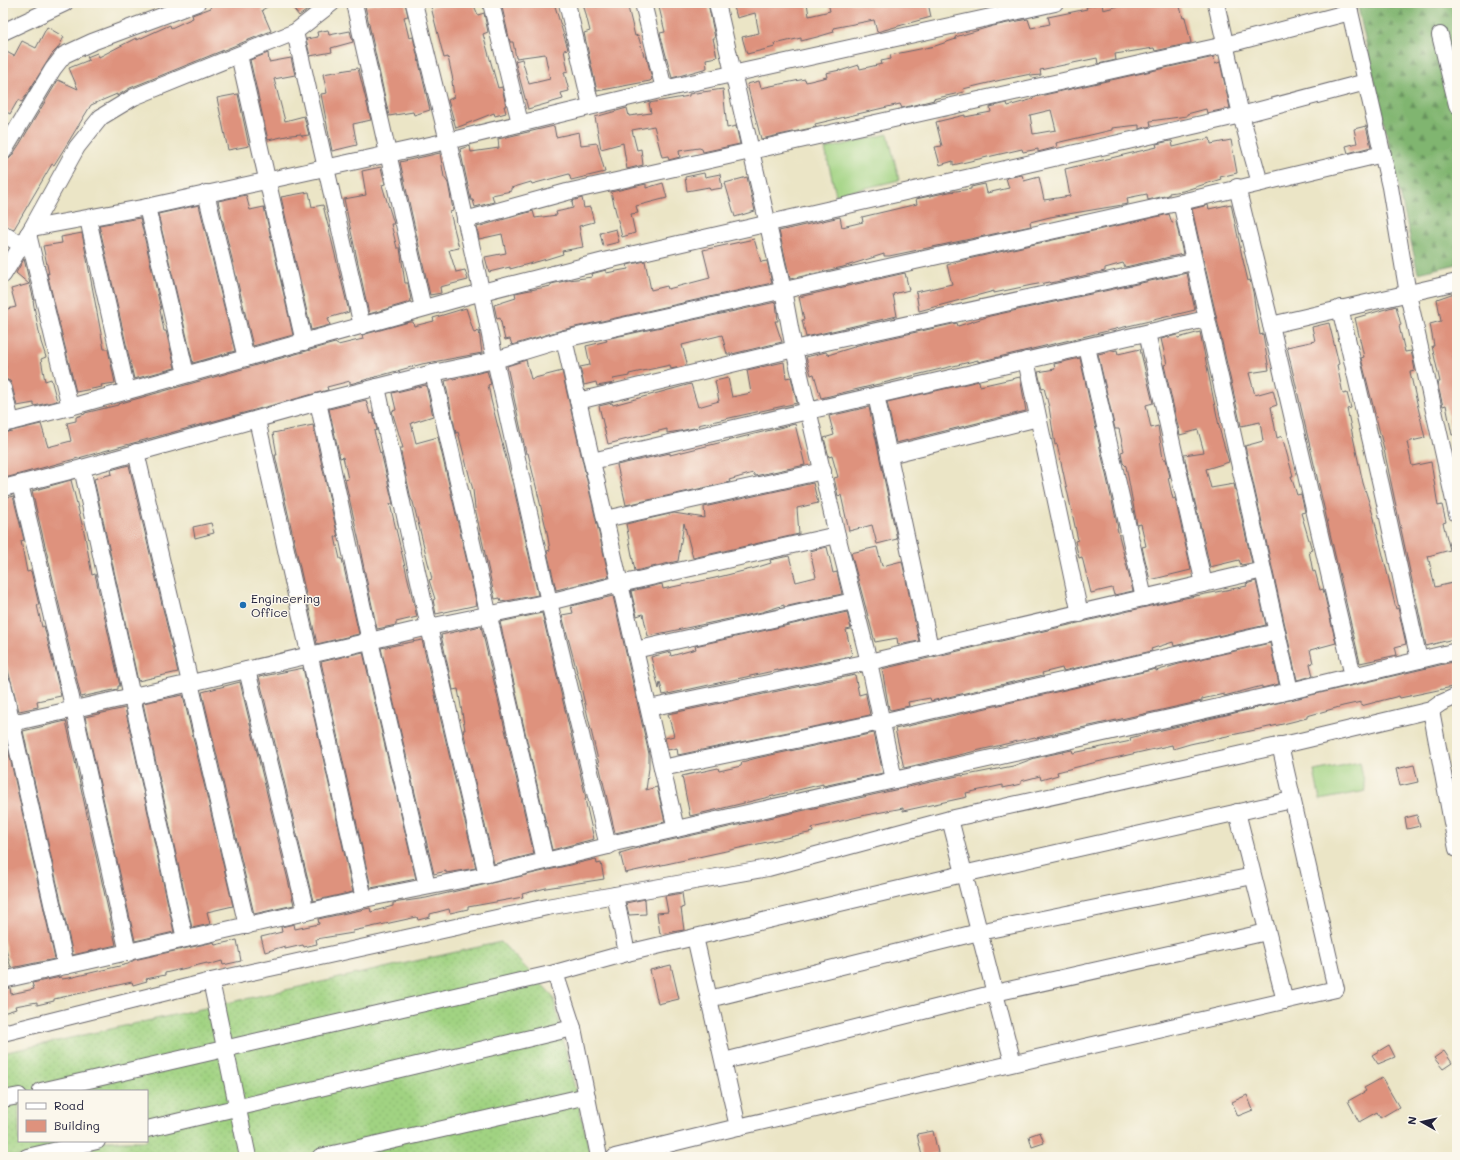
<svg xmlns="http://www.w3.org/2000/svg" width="1460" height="1160" font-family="Mali,sans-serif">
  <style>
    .grass { fill: url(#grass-dots); stroke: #627a5e; fill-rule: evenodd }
    .forest { fill: url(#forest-firs); stroke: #516c56 }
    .pitch { fill: #a1d382; stroke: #627a5e }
    .building { fill: #de927d; fill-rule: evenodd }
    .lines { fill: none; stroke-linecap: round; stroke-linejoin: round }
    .minor-casing { stroke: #68666c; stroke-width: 18 }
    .minor { stroke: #fff; stroke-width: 16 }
    .poi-dot { fill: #1f6fb2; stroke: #fbf7ec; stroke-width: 1.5 }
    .labels { text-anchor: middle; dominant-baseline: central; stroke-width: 3; stroke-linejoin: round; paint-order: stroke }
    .poi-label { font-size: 12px; fill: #22223b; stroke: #fbf7ec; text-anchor: start }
  </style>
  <defs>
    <pattern id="grass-dots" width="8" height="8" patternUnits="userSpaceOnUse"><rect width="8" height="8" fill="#a1d382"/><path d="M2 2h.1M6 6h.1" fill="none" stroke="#8ab571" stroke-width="1.8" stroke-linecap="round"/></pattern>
    <pattern id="forest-firs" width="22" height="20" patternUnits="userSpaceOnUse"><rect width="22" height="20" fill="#80b570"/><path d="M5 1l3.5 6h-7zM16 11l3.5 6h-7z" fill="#68935d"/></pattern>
  </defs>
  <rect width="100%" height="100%" fill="#fbf7ec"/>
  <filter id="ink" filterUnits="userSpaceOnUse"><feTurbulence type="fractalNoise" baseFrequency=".025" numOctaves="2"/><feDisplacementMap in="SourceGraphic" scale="8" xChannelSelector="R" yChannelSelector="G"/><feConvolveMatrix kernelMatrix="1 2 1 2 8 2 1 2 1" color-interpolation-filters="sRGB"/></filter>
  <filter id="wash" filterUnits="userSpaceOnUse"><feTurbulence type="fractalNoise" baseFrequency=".012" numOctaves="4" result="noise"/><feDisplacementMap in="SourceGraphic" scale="16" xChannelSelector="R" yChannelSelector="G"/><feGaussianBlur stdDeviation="0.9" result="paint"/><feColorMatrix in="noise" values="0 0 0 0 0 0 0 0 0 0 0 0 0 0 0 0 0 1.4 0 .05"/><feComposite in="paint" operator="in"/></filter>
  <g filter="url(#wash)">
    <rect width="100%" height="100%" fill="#ebe5c6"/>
    <path class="grass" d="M501 942 553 996 591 1157H3V1053ZM19 1091H147V1141H19Z"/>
    <polygon class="forest" points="1357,3 1457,3 1457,264 1418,273"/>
    <g class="pitch">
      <polygon points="888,134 899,180 836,195 825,149"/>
      <polygon points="1360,762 1366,791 1320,800 1314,771"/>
    </g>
    <g id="blocks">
      <g class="building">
        <polygon points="218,3 274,3 262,10 271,31 130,88 117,96 117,94 91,105 64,149 54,165 52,164 14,229 3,225 3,164 11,157 19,145 58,80 78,89 69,68 89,60 87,57 97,53 99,57 136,38 137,40 170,25 171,28 193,18 192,15 211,8 210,6"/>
        <polygon points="289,3 317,3 299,16"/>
        <polygon points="382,3 405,3 408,16 404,17 409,38 413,37 430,110 414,115 413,112 389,116 365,6"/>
        <polygon points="446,3 473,3 478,15 484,13 488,32 483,34 498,88 502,87 506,106 504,106 506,113 495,116 494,113 456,128 448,100 454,97 452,81 453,80 448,57 444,58 431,7"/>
        <polygon points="501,3 554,3 568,49 564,50 568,71 564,72 569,91 561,93 563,99 528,109 515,61 522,59 529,84 550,79 545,54 516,58 513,42 510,42"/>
        <polygon points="583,3 595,3 596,7 609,3 627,3 635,36 638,35 644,56 646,55 652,79 650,81 597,91 584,33 590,31"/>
        <polygon points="658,3 689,3 690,6 708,3 715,38 713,38 717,57 706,59 707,68 672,78 660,33 665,32"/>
        <polygon points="733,3 807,3 809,16 830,11 828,3 928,3 931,17 877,32 874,20 833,28 834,32 817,37 801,41 801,38 779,43 774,44 775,47 747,54 742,37 759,33 755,13 737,18"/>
        <polygon points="1102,3 1103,10 1131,3 1179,3 1183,18 1185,17 1191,43 1155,51 1154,48 1115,54 1116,60 1098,64 1097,58 1040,70 1041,75 1031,76 1031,74 1001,80 963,89 964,92 933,99 934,100 902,108 900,104 815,124 816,127 761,139 747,84 759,81 761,88 805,79 806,82 827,77 826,73 840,70 840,71 859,65 860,69 882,64 881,61 891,59 890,55 935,46 956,39 955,37 993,26 1028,19 1031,28 1050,24 1048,17 1087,9 1086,7"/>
        <polygon points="47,27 64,37 58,48 52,54 22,102 18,100 10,114 3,110 3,50 14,56 22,41 36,48"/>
        <polygon points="328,30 329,35 350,31 353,42 331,48 332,52 310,56 306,39 318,37 317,32"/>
        <polygon points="268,53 269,62 291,58 295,75 274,79 285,121 304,116 309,135 302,136 301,134 291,135 268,140 250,60"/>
        <path d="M1214 57 1215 64 1220 62 1230 108 1207 113 1206 109 1187 114V116L1150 121 1151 126 1139 129V125L1112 128V130L1056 143 1057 147 1038 152V149L1023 152 1022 149 953 165V161L940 165 935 147 942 146 936 122 965 115V117L991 112 990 107 1007 103 1008 106 1030 100 1035 97ZM1051 110 1056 130 1033 134 1030 115Z"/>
        <polygon points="358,68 371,120 353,124 357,145 332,151 321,94 327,93 323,74"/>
        <polygon points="723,89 727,128 736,126 740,144 703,152 702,149 699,148 679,151 680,157 669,160 668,156 662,157 654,126 632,130 637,150 641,149 643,165 627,169 623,143 601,149 595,117 627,108 629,116 651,113 649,103 689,96 689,94"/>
        <polygon points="238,94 249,146 228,150 217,98"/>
        <polygon points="554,126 556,137 579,132 581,145 597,143 605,172 571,180 569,174 532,184 531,182 511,188 511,191 492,195 494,202 475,207 473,200 471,200 460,149 470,146 471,152 499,148 498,139"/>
        <polygon points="1366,126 1371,147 1348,153 1346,146 1357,143 1354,129"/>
        <polygon points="1210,138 1211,144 1231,140 1237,173 1220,177 1221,179 1183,191 1169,193 1169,195 1148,200 1147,194 1127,198 1128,204 1050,217 1030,222 1031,226 942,245 889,256 884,256 884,254 843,267 790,279 779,231 840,217 842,227 863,222 862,217 917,204 916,199 949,192 971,189 971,187 985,184 987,193 1009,188 1006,178 1022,175 1024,181 1039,177 1044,200 1070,196 1065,169 1157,147 1156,144 1170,141 1172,141 1173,147"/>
        <polygon points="440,153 444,177 448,183 452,204 453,211 450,212 459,248 449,250 456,272 465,270 468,280 440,287 441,293 430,295 400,162"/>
        <polygon points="381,167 385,184 382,185 394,224 391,224 397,248 400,248 405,283 408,283 411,300 410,302 369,314 344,199 366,195 362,171"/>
        <polygon points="704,173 705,177 720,174 722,188 710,190 709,187 687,191 685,177"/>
        <polygon points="747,177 755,211 735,217 725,183"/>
        <polygon points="663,183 667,198 636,206 638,213 631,214 635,233 622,237 611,192 646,184 646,188"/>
        <polygon points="309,192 312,207 323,205 349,312 328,318 330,325 311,330 281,197"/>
        <polygon points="246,195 250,210 264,207 293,335 253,346 218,201"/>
        <polygon points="582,198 584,208 590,207 594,222 579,226 583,247 562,251 563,254 547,259 510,269 510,267 489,272 485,257 506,253 502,234 479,239 477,227 533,211 535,218 557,215 556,212 573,208 572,201"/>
        <polygon points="1231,204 1242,256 1248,281 1250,280 1253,292 1256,313 1260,335 1263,334 1269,370 1249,373 1255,395 1273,390 1277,405 1271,407 1277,438 1282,436 1293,476 1291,476 1297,495 1301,494 1305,512 1301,513 1312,550 1309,551 1313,572 1315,571 1320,590 1323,589 1336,643 1310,650 1313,663 1310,664 1313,676 1297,680 1245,446 1263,441 1260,422 1241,426 1192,209 1208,205 1209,209"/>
        <polygon points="199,205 235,351 193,363 158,214"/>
        <polygon points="1169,214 1172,223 1176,222 1183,254 1125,267 1123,263 1105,268 1105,271 1051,283 1050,282 1032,285 994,293 994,291 919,311 916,292 952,284 947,265 968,259"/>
        <polygon points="140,218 161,309 160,310 164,331 166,331 175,368 134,379 99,225"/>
        <polygon points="616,229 619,242 603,246 600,233"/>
        <polygon points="82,233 104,349 108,349 115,383 101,385 102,387 76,392 47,273 49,274 43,246 62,243 61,237"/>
        <polygon points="754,239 761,262 767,261 772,283 562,330 512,345 510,339 505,340 500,318 497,319 494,305 516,298 515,293 551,286 551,284 569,280 592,277 591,274 606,270 606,273 628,269 627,265 645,261 651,290 667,286 668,289 710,278 703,250"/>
        <polygon points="24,259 34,301 33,301 41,342 46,357 41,359 45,381 51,379 57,401 34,406 34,403 17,406 12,386 10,381 5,379 3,368 6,368 3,355 3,310 16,307 11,289 29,284 16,273"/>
        <polygon points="905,273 909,290 893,294 897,316 806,337 802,320 804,320 799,297"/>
        <polygon points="1187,273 1195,310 978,362 978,360 821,398 814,374 811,375 806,357 826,352 828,355 854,347 854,346 957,323 958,326 990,316"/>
        <polygon points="1457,292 1457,337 1452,338 1456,355 1453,356 1457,374 1457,434 1452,435 1446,405 1443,406 1437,382 1440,382 1432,346 1434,346 1430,324 1441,321 1437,299"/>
        <polygon points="776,302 778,321 775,321 782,342 732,354 727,354 722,335 682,345 687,363 685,366 671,369 670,365 629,374 629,376 613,379 614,383 597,386 596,382 584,385 580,367 590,365 586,346 607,341 606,339"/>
        <polygon points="1396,306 1401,325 1399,326 1405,352 1411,351 1413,359 1415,371 1410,372 1425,438 1407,442 1412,466 1431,462 1438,506 1442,505 1446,522 1443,523 1450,550 1428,556 1435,587 1457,582 1457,638 1426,646 1383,445 1361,358 1364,357 1355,318"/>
        <polygon points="466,308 474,333 479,331 482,353 422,364 350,384 350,381 327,387 328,390 5,478 3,468 3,433 41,424 48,447 71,441 67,423 76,421 76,417 85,414 85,413 118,405 118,404 335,343 338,345 363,339 362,335 409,322 413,322 414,326 434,321 433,318"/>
        <polygon points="1329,323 1339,364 1337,365 1343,394 1347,393 1351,408 1347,409 1363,483 1374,518 1396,609 1398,608 1406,644 1395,647 1397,655 1360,663 1287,347 1315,341 1312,327"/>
        <polygon points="1200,332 1220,431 1229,462 1206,469 1211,488 1234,484 1252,563 1241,565 1239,560 1210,567 1184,455 1204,452 1198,430 1180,435 1164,365 1167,364 1161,339 1177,335 1178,338"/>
        <polygon points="1140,349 1153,403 1146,405 1151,428 1158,426 1163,459 1166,459 1170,477 1168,478 1173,499 1175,498 1191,570 1150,580 1142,547 1146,546 1141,524 1137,525 1126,466 1123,463 1121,452 1124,451 1119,429 1115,429 1098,354 1117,350 1118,354"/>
        <polygon points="1080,358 1118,528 1117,528 1133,591 1114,595 1112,588 1091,593 1082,557 1079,558 1075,541 1078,540 1057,444 1055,445 1049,407 1044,388 1042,389 1038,372 1055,369 1054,364"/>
        <polygon points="526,360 531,379 562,371 609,577 556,590 547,551 550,550 547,532 528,453 526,453 507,366"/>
        <polygon points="784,362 786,378 791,377 797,403 698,425 699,427 680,431 667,433 667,429 608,444 599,406 612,403 613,405 691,384 698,407 719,401 715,381 728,378 732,397 751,393 747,370"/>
        <polygon points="487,371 491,384 488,385 491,400 514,489 538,595 501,602 500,598 495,599 475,508 473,490 458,432 456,433 445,381"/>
        <polygon points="1020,377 1026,411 896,443 887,402 979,381 980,386"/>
        <polygon points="426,385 433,416 411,423 416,443 438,437 477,605 436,614 433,600 435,599 429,580 432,579 413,502 411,499 400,448 403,448 392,411 396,410 392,393"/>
        <polygon points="366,400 370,414 373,413 377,430 374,431 380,453 381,452 393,504 390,504 417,617 396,622 396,625 377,629 361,554 362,554 345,480 348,479 343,457 340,458 329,409"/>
        <polygon points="869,407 897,539 877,544 872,525 849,531 841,495 838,496 834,478 838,477 832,456 829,457 824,438 834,435 829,416"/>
        <polygon points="795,424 805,465 755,476 753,473 729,480 730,482 626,505 617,465 670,453 670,455"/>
        <polygon points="313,425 338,537 335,537 340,559 342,559 359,634 317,644 275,455 277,455 273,433"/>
        <polygon points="129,465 178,672 138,681 94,479 112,474 111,470"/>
        <polygon points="71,480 85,536 92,575 95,574 120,686 118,686 118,689 81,697 32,491"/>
        <polygon points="813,483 818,503 797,508 799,534 693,558 684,523 678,561 635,571 626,524 674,513 705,518 704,507"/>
        <polygon points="13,496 24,540 21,541 27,572 31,571 39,605 37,605 42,627 44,626 61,696 37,701 38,707 19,711 3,652 3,499"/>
        <polygon points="211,523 214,533 195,538 193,527"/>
        <polygon points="827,547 833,573 837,572 842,594 784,607 784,605 762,612 648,636 643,614 637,616 631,591 662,584 663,589 715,578 755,568 771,563 770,560 789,556 796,582 816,577 810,551"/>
        <polygon points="877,547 882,566 902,561 919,641 898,645 897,638 875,642 851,553"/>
        <polygon points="1256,581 1266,625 1174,646 1173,642 1151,649 1152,651 1063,671 1062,668 1042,673 1043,675 931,701 930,698 908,702 909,706 891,710 889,709 882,669 1180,599 1247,586 1246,584"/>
        <polygon points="613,596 649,754 649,768 646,790 657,787 665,822 615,833 580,683 562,615 573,613 571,606"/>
        <polygon points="847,612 851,629 846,630 852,655 851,656 778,671 778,670 663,695 660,682 659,689 651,657 670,652 671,656 696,649 695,646"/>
        <polygon points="542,613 586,798 585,799 594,839 552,850 500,622"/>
        <polygon points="481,626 534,854 494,864 463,730 465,730 458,689 453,690 441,635"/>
        <polygon points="422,640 476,868 446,873 446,871 434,874 381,648"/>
        <polygon points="1270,643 1279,684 1262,688 1262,686 1224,696 1224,694 1202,699 1202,701 1049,735 1036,738 1035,737 904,768 895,729 1156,669 1156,671 1179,664"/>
        <polygon points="363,652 416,879 371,888 321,662"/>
        <polygon points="1457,661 1457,686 1400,698 1399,696 1361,706 1361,702 1343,706 1307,716 1307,718 1283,724 1190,744 1173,749 1172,745 1097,762 1057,772 1058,775 1041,780 1040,776 1021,781 1021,784 1003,788 1003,785 966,793 967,797 903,811 903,808 866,815 812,828 813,832 625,873 620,853 644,846 962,775 962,776 1013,766 1035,758 1072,750 1073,753 1131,741 1130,738 1149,733"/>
        <polygon points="303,668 353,892 313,901 259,677"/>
        <polygon points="855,675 859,695 866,693 866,695 870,715 678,755 677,748 668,750 665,738 674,736 668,714"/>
        <polygon points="240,682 294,905 254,914 202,692"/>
        <polygon points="183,695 233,906 207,912 210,924 192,928 143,703"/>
        <polygon points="125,708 174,932 135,941 85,717"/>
        <polygon points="66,721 116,945 73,955 23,731"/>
        <polygon points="874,733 883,773 823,786 823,784 690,816 682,776 718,768 719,771 741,766 742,762 757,758"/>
        <polygon points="3,735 5,735 55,959 11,968 3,939"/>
        <polygon points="1414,765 1418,782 1400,786 1396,769"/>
        <polygon points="1417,815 1420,826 1407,829 1405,818"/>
        <polygon points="596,859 597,864 601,863 604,879 546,888 522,894 523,897 468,907 468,909 450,913 449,909 430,914 430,917 418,920 417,917 353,931 353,933 316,939 317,944 304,947 303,945 285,949 285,946 265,952 261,937 282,932 281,927 294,924 295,929 319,924 318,919 370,908 371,912 393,906 393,903 426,898"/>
        <polygon points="682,893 684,907 681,908 684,930 660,934 657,913 668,912 665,896"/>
        <polygon points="645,899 646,914 629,915 626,903"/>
        <polygon points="237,940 241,961 223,965 222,961 208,965 207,963 165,973 165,975 146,979 147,981 133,985 132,982 54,999 54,1001 37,1005 37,1002 15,1006 16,1009 3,1013 3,989 10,988 11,994 34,989 32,983 61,977 62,979 69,978 128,964 134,960 214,942 215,945"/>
        <polygon points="671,965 679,999 658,1004 650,970"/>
        <polygon points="1389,1045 1395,1057 1378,1064 1372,1055"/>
        <polygon points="1444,1051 1452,1063 1443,1069 1434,1058"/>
        <polygon points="1382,1078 1399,1107 1380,1118 1377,1112 1359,1122 1348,1101 1366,1091 1364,1088"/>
        <polygon points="1247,1095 1253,1110 1238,1116 1232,1102"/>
        <polygon points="933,1131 938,1153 922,1156 917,1134"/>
        <polygon points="1040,1132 1044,1143 1032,1147 1029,1136"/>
      </g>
    </g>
  </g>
  <g filter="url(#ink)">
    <use href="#blocks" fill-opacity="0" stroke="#68666c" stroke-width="1"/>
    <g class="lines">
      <g class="minor-casing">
        <g id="minor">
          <polyline points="354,3 423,308"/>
          <polyline points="414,3 448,141 478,276 495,360 549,602 608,846"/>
          <polyline points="491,3 520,123"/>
          <polyline points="567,3 591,106"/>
          <polyline points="643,3 664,89"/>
          <polyline points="717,3 783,290 794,349 837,535 869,662 894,780"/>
          <polyline points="1216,3 1241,115 1260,183"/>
          <polyline points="1348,3 1390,187 1408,294 1457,514"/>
          <polyline points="3,32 65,3"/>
          <polyline points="295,32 362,326"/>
          <polyline points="1440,35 1457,105"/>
          <polyline points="239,55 304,342"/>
          <polyline points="3,152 53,69 64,55 92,42 197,3"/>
          <polyline points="1237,187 1271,325 1353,676"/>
          <polyline points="206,193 246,358"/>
          <polyline points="1181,202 1290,691"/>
          <polyline points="147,207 186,374"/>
          <polyline points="88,219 127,391"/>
          <polyline points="465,220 567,192 1225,45 1350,12"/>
          <polyline points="32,228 147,207 448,141 664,89 1055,3"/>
          <polyline points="3,234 22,245"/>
          <polyline points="28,234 70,407"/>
          <polyline points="3,275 32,228 77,147 101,117 134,97 295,32 332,3"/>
          <polyline points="1340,308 1381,485 1419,660"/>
          <polyline points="1271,325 1457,282"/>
          <polyline points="1147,333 1204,584"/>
          <polyline points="564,339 676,829"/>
          <polyline points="1087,347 1144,598"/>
          <polyline points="1026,360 1080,614"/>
          <polyline points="433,373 545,860"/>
          <polyline points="377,387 429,627 487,875"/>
          <polyline points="3,388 11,422"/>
          <polyline points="876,395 930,648"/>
          <polyline points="578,401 794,349 1193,262"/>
          <polyline points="318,402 370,641 427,886"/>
          <polyline points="257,420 364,899"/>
          <polyline points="3,424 70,407 482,292 608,260 1241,115 1366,82"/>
          <polyline points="136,452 247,926"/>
          <polyline points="889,455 1038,418"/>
          <polyline points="592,461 1206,319"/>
          <polyline points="82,468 185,939"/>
          <polyline points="20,484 74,710 128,953"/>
          <polyline points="3,488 82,468 318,402 433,373 495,360 564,339 1181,202 1383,154"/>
          <polyline points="605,519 823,471"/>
          <polyline points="635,650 853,601"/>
          <polyline points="247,670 306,912"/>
          <polyline points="3,684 66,966"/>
          <polyline points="1457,696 1441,703 1431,710 1457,849"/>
          <polyline points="649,708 869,662 1263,570"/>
          <polyline points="3,725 191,683 429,627 549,602 620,584 837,535"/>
          <polyline points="662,768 881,722 1277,632"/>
          <polyline points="1237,812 1285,1001"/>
          <polyline points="950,819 1013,1063"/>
          <polyline points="615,895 627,953"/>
          <polyline points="555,973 573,1028 599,1157"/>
          <polyline points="3,980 364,899 487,875 608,846 614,843 1290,691 1457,651"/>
          <polyline points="211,981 248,1157"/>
          <polyline points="709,999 979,932 1253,876"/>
          <polyline points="3,1033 211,981 547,907 768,868 950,819 1296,742 1431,710"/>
          <polyline points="724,1061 995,993 1267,932"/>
          <polyline points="41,1091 555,973 627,953 695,937 963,874 1292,800"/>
          <polyline points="3,1099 19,1096"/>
          <polyline points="738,1127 1336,989 1280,745"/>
          <polyline points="147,1129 573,1028"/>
          <polyline points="27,1157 97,1141"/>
          <polyline points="320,1157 587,1096"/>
          <polyline points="615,1157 738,1127 695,937"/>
        </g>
      </g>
      <use href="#minor" class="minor"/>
    </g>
  </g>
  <circle class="poi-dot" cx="243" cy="605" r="4"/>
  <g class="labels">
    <g class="poi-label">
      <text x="251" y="598">Engineering<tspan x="251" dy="14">Office</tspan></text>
    </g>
  </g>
  <rect width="1460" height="1160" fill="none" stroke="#fbf7ec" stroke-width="16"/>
  <rect x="18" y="1090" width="130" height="52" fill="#fbf7ec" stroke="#a4a2a5"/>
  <rect x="26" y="1103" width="20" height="6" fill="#ffffff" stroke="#a4a2a5"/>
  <text x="54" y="1110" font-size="12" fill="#22223b">Road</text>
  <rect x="26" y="1120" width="20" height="12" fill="#de927d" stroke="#a4a2a5"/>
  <text x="54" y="1130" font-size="12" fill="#22223b">Building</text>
  <g transform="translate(1422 1122) rotate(278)" stroke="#fbf7ec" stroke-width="3" paint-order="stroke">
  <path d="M0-3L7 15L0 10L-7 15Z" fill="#22223b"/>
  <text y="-6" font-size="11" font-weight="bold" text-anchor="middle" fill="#22223b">N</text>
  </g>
</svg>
